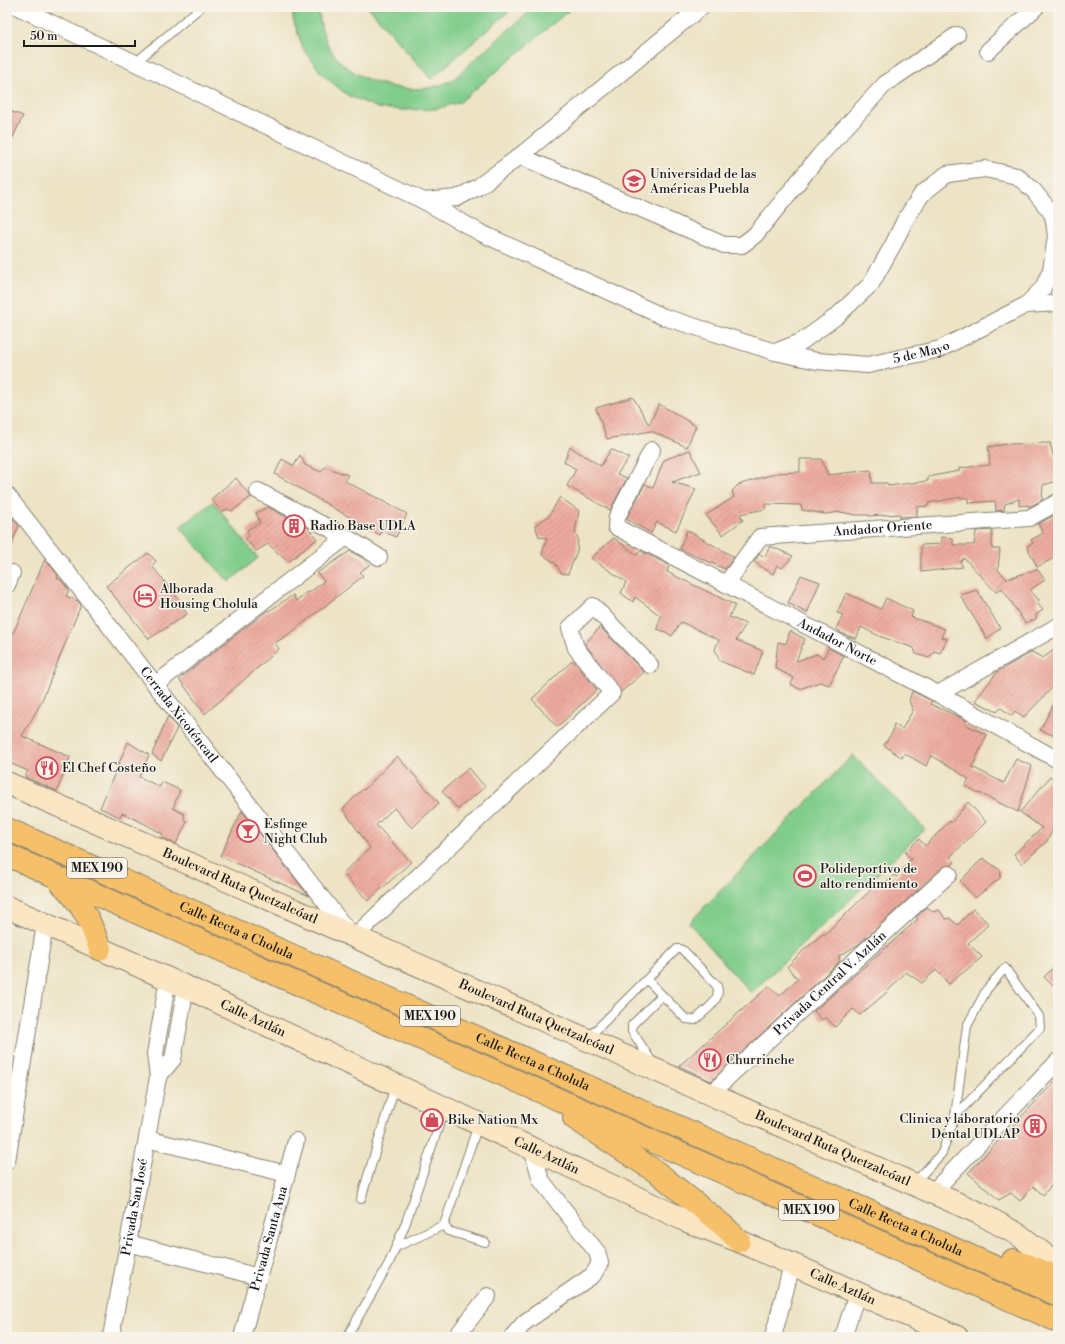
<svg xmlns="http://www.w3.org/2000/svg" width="1065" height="1344" font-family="'Libre Bodoni',serif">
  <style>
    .garden { fill: #80cd8b; stroke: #4e7454 }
    .building { fill: url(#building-hatch) }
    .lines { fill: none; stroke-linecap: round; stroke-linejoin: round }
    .service-casing { stroke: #848070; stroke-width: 10 }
    .minor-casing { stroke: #848070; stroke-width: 18 }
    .secondary-casing { stroke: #848070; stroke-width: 24 }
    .primary-casing { stroke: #848070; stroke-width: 24 }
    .service { stroke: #fff; stroke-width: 8 }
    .minor { stroke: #fff; stroke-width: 16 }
    .secondary { stroke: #fbe6c4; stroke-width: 22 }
    .primary { stroke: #f6c06b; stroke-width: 22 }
    .labels { text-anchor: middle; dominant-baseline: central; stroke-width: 3; stroke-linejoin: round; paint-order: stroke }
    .shield { fill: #f7f3e8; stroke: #5e5c59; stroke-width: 1 }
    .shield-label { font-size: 12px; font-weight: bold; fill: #1c1c1c }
    .poi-label { font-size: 13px; fill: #1c1c1c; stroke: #f7f3e8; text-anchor: start }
    .street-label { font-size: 13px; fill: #1c1c1c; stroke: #f7f3e8 }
  </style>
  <defs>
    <pattern id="building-hatch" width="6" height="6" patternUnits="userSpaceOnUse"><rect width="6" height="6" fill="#edaa9e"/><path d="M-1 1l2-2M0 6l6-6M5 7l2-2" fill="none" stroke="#cb9288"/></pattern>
  </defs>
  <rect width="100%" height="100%" fill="#f7f3e8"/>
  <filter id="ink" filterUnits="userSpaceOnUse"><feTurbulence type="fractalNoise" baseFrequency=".025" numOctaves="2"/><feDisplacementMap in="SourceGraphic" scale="8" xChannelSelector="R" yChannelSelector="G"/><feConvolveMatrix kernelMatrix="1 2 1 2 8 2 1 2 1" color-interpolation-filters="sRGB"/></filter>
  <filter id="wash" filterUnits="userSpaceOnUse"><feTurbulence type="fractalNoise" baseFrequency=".012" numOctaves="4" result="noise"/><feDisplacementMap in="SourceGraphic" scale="16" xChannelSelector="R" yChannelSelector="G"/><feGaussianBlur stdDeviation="0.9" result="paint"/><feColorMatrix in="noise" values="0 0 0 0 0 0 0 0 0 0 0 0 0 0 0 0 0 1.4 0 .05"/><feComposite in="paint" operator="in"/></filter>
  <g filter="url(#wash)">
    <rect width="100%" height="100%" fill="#ede3c5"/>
    <g class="garden">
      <path d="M293 7H318C320 24 323 39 333 53 354 84 416 99 450 81 458 77 466 67 473 61 493 43 514 25 535 7H573L460 102 435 109 402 110 378 108 347 95 322 74 303 49 293 19Z"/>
      <polygon points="368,7 514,7 431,79"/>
      <polygon points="213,502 258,558 229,582 180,527"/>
      <polygon points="853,755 925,829 751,993 689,923"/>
    </g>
    <g id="blocks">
      <g class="building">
        <polygon points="7,110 23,116 7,150"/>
        <polygon points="633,397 649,425 659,404 696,426 687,447 651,431 607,439 596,408"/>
        <polygon points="1050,443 1054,459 1058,457 1058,481 1043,485 1042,500 1029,507 1028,505 1019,506 1019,499 1005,504 1004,510 996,511 995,501 968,503 969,498 961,498 961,497 928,503 928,506 917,507 917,516 900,517 900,514 869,516 869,515 856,515 841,512 825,514 802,510 801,505 765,504 765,509 740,514 743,520 723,535 706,515 734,497 732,491 738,485 777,473 800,472 800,459 821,459 828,475 871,470 872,483 887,483 888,486 928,481 928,477 959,471 959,468 990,465 988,447 1007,444"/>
        <polygon points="570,447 601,466 611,449 629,458 617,474 627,478 610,510 567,486 576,469 564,462"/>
        <polygon points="690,450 701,472 672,482 696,489 676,531 657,522 651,533 626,519 645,484 653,488 664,460"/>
        <polygon points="300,455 305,465 321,472 325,467 348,475 345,481 407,514 396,537 382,531 380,535 275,474 282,459 294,466"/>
        <polygon points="236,478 251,497 232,511 227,509 222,512 211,499"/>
        <polygon points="560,497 579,511 575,532 578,538 577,551 568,574 561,573 555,563 542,554 547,538 539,537 535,525 549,516"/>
        <polygon points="268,507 308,528 317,539 288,562 268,544 256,551 245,539 249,535 247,530 260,523 256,513"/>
        <polygon points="1058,513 1058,556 1037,567 1027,546 1033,543 1031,540 1043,533 1038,524"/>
        <polygon points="10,515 19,526 7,553 7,519"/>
        <polygon points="687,530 734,557 725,569 680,549"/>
        <polygon points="992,530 992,549 1000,549 998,570 1007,579 1037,569 1045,580 1030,590 1039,600 1037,603 1043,610 1036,615 1036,619 1025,623 1002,588 996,592 964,558 960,562 963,567 921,572 921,545 941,544 941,537 953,538 953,545 974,545 976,531"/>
        <polygon points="614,538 637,555 641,551 669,565 667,572 735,605 729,617 746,624 736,640 763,651 754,675 720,661 715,649 719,640 681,622 672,636 666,632 657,629 661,616 635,597 633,602 621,593 626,582 591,558"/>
        <polygon points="770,546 793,556 782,568 777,565 773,574 754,562 759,554 765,557"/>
        <polygon points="350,551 363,558 369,565 360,572 363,576 292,632 275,643 279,649 205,714 179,679 268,610 269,611 293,595 296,601 307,592 309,593 324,581 317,573"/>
        <polygon points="148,553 156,561 152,566 177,597 187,614 149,639 106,586"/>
        <polygon points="45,559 58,575 57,578 61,580 69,590 66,596 78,601 81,605 40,705 22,736 70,757 57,791 25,777 28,771 7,762 7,645 16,627"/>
        <polygon points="801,575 820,582 807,613 788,603"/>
        <polygon points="977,590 1000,628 987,639 960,595"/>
        <polygon points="846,593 881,609 886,598 913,611 911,617 945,629 941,637 947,639 940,653 934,651 929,658 916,654 914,648 879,636 861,627 856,639 839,632 840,631 836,629 843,615 837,613"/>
        <polygon points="600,627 644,672 621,692 585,644"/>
        <polygon points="790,631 805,639 796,661 817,654 823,658 829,648 844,656 829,685 820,682 799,689 791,684 794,678 775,668 778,642 786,644"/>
        <polygon points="1058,647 1058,682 1024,717 1015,711 1012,716 1001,708 997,712 975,701 997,672 1032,652 1043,658"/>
        <polygon points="573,660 597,690 557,727 532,699"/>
        <polygon points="912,691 932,701 930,704 966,720 964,724 987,735 972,767 1004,783 1016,759 1032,766 1018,812 965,786 969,779 931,755 926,766 904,753 902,758 884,745 892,733 894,724 902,729 913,710 909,701"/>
        <polygon points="1058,696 1058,737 1040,730"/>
        <polygon points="168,716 177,728 161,761 152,754"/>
        <polygon points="128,742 149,755 139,777 160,787 162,782 180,790 173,808 184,814 184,819 187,822 176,844 161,837 163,834 147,825 122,813 120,817 100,808"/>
        <polygon points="397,756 439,803 412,828 394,808 376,825 411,862 368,901 343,873 370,848 343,809 363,789 364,790"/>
        <polygon points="469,768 485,787 458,809 442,791"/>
        <polygon points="1050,777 1058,780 1058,819 1047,841 1022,864 1014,854 1042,828 1020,812"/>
        <polygon points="968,802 986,822 950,857 955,862 952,865 943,867 859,944 839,956 839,962 711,1081 679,1066 769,986 780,996 798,979 787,967 805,949 823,934 824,935 876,885 881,888 894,875 896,877 911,859 905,853 919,839 925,846 950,821 951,823"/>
        <polygon points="242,811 309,896 220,856"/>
        <polygon points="983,858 1001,871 1000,878 975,898 960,881"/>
        <polygon points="927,907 933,912 939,910 946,919 949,918 958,925 973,909 989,924 968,943 982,957 949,984 936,970 922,983 906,972 887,992 860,1015 853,1009 835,1027 826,1017 822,1020 814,1011 918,919 916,917"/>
        <polygon points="1058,963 1058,991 1044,977"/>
        <polygon points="1058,1078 1058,1178 1043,1195 1033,1186 1020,1201 1011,1193 999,1200 968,1173"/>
      </g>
    </g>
  </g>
  <g filter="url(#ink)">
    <use href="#blocks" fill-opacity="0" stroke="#848070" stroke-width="1"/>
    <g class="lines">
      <g class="service-casing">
        <g id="service">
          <polyline points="135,63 201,7"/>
          <path d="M588 1038 677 949H680L684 951 717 986C722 1001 705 1010 695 1020L686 1019 647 980"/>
          <polyline points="652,1062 632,1031 632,1025 662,995"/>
          <polyline points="478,1125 444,1225 448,1231 485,1242"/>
          <polyline points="914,1183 942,1153 955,1116 967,1026 987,989 1005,968 1039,1016 1040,1028 955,1116"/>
          <polyline points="361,1199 395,1086"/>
          <polyline points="396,1247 444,1225"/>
          <polyline points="347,1337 389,1263 405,1225 445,1108"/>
        </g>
      </g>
      <g class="minor-casing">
        <g id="minor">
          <path id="s1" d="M18 7 424 201 481 233 664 317 775 352 817 361 868 365 940 349 1026 305 1058 303"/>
          <polyline points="988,51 1036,7"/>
          <polyline points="520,156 724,245 742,245 755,235 820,155 885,84 957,35"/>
          <polyline points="424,201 457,198 478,187 520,156 701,7"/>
          <polyline points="1026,305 1043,288 1051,270 1056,236 1053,214"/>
          <polyline points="775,352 801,342 837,316 871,284 894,243 905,220 922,194 947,174 985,169 1017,176 1034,191 1058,221"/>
          <path id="s2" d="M652 450 617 517 616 527 938 694 1058 760"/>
          <polyline points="258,491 346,537 379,557"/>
          <path id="s3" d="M7 495 351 935"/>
          <path id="s4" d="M726 584 760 537 1029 518 1058 502"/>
          <polyline points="7,585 12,573"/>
          <polyline points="156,684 346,537"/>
          <polyline points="938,694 1058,626"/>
          <polyline points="355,936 612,693 576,648 570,628 593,606 650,665"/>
          <polyline points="158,1077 173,1059 186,987"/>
          <path id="s5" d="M712 1094 729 1076 949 874"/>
          <polyline points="147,1139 287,1174"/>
          <polyline points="7,1161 45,924"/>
          <polyline points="933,1192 1058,1061"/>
          <polyline points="128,1243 259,1277"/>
          <path id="s6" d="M111 1337 158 1077 155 1054 168 979"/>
          <path id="s7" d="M242 1337 296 1141"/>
          <polyline points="456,1337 488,1296"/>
          <polyline points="512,1337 525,1322 593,1275 600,1263 597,1252 541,1180 534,1156 535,1149"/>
          <polyline points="773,1337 792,1265"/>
          <polyline points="843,1337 857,1294"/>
        </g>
      </g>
      <g class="secondary-casing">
        <g id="secondary">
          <path id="s8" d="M7 783 981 1214 1019 1235 1058 1265"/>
          <path id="s9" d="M7 907 186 987 687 1221 739 1241 957 1337"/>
        </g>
      </g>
      <g class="primary-casing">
        <g id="primary">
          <path id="s10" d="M7 829 1058 1295"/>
          <polyline points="7,855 1058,1321"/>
          <path d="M61 883C83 905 90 920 100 949"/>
          <polyline points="574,1118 658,1173 725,1227 739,1241"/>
          <polyline points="1013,1260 1058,1277"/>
        </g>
      </g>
      <use href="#service" class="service"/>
      <use href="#minor" class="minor"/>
      <use href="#secondary" class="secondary"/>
      <use href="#primary" class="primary"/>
    </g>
  </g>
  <defs>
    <g id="university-ring" transform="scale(1.15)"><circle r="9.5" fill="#f7f3e8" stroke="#d1495b" stroke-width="1.5"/><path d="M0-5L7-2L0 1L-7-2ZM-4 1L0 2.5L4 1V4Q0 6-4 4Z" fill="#d1495b"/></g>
    <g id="building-ring" transform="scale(1.15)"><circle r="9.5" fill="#f7f3e8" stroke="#d1495b" stroke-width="1.5"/><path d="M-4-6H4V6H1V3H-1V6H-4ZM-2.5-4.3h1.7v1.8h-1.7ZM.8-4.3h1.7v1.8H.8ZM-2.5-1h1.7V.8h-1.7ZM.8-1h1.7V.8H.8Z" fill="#d1495b"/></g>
    <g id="hotel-ring" transform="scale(1.15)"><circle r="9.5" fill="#f7f3e8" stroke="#d1495b" stroke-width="1.5"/><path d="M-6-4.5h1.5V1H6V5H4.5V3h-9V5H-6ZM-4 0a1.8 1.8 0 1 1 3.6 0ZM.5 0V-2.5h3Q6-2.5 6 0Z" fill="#d1495b"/></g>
    <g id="restaurant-ring" transform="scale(1.15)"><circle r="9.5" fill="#f7f3e8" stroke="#d1495b" stroke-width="1.5"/><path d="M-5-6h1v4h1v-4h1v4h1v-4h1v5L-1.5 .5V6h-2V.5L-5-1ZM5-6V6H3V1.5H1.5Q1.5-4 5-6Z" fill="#d1495b"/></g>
    <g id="bar-ring" transform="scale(1.15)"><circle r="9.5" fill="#f7f3e8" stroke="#d1495b" stroke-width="1.5"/><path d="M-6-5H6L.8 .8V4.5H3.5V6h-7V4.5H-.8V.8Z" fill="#d1495b"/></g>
    <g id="stadium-ring" transform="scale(1.15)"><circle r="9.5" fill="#f7f3e8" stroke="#d1495b" stroke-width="1.5"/><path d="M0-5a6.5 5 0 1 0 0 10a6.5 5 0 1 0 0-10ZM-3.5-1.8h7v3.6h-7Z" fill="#d1495b"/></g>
    <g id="shop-ring" transform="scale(1.15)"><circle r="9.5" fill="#f7f3e8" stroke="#d1495b" stroke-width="1.5"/><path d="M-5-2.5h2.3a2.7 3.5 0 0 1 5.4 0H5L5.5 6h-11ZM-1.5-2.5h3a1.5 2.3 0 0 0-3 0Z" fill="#d1495b"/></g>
  </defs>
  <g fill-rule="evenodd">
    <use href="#university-ring" x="634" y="181"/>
    <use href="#building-ring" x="294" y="526"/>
    <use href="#hotel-ring" x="145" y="596"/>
    <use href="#restaurant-ring" x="47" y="768"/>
    <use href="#bar-ring" x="248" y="831"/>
    <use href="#stadium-ring" x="805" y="876"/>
    <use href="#restaurant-ring" x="710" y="1060"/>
    <use href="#shop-ring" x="432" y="1120"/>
    <use href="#building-ring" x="1035" y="1126"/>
  </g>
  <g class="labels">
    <g class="shield">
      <rect x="67" y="858" width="60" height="20" rx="3"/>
      <rect x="400" y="1006" width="60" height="20" rx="3"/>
      <rect x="779" y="1200" width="60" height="20" rx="3"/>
    </g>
    <g class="shield-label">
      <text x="97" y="868">MEX 190</text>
      <text x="430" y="1016">MEX 190</text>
      <text x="809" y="1210">MEX 190</text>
    </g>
    <g class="poi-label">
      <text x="650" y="174">Universidad de las<tspan x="650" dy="15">Américas Puebla</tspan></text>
      <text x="310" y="526">Radio Base UDLA</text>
      <text x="160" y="589">Alborada<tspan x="160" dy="15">Housing Cholula</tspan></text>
      <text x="62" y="768">El Chef Costeño</text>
      <text x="264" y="824">Esfinge<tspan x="264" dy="15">Night Club</tspan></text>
      <text x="820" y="869">Polideportivo de<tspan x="820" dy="15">alto rendimiento</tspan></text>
      <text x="726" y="1060">Churrinche</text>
      <text x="1020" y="1119" text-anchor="end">Clinica y laboratorio<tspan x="1020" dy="15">Dental UDLAP</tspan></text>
      <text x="448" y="1120">Bike Nation Mx</text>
    </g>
    <g class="street-label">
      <text stroke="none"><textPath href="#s1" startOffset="982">5 de Mayo</textPath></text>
      <text stroke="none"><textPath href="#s4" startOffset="181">Andador Oriente</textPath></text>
      <text stroke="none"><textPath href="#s2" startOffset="335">Andador Norte</textPath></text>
      <text stroke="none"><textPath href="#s3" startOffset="279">Cerrada Xicoténcatl</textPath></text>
      <text stroke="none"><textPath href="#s8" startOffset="255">Boulevard Ruta Quetzalcóatl</textPath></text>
      <text stroke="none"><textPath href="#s10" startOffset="251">Calle Recta a Cholula</textPath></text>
      <text stroke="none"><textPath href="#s5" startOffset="162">Privada Central V. Aztlán</textPath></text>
      <text stroke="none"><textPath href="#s8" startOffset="579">Boulevard Ruta Quetzalcóatl</textPath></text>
      <text stroke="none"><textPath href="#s9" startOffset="270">Calle Aztlán</textPath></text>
      <text stroke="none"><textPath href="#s10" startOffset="575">Calle Recta a Cholula</textPath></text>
      <text stroke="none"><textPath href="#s8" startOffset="903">Boulevard Ruta Quetzalcóatl</textPath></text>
      <text stroke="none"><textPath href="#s9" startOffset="594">Calle Aztlán</textPath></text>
      <text stroke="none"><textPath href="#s6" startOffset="132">Privada San José</textPath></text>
      <text stroke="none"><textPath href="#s10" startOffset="983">Calle Recta a Cholula</textPath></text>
      <text stroke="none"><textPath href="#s7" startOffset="102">Privada Santa Ana</textPath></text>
      <text stroke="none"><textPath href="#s9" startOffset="918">Calle Aztlán</textPath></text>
    </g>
  </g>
  <rect width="1065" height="1344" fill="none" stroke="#f7f3e8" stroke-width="24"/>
  <path d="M24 40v6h111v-6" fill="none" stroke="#1c1c1c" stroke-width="2"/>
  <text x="30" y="40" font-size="12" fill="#1c1c1c" stroke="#f7f3e8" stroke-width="3" paint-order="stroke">50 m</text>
</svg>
